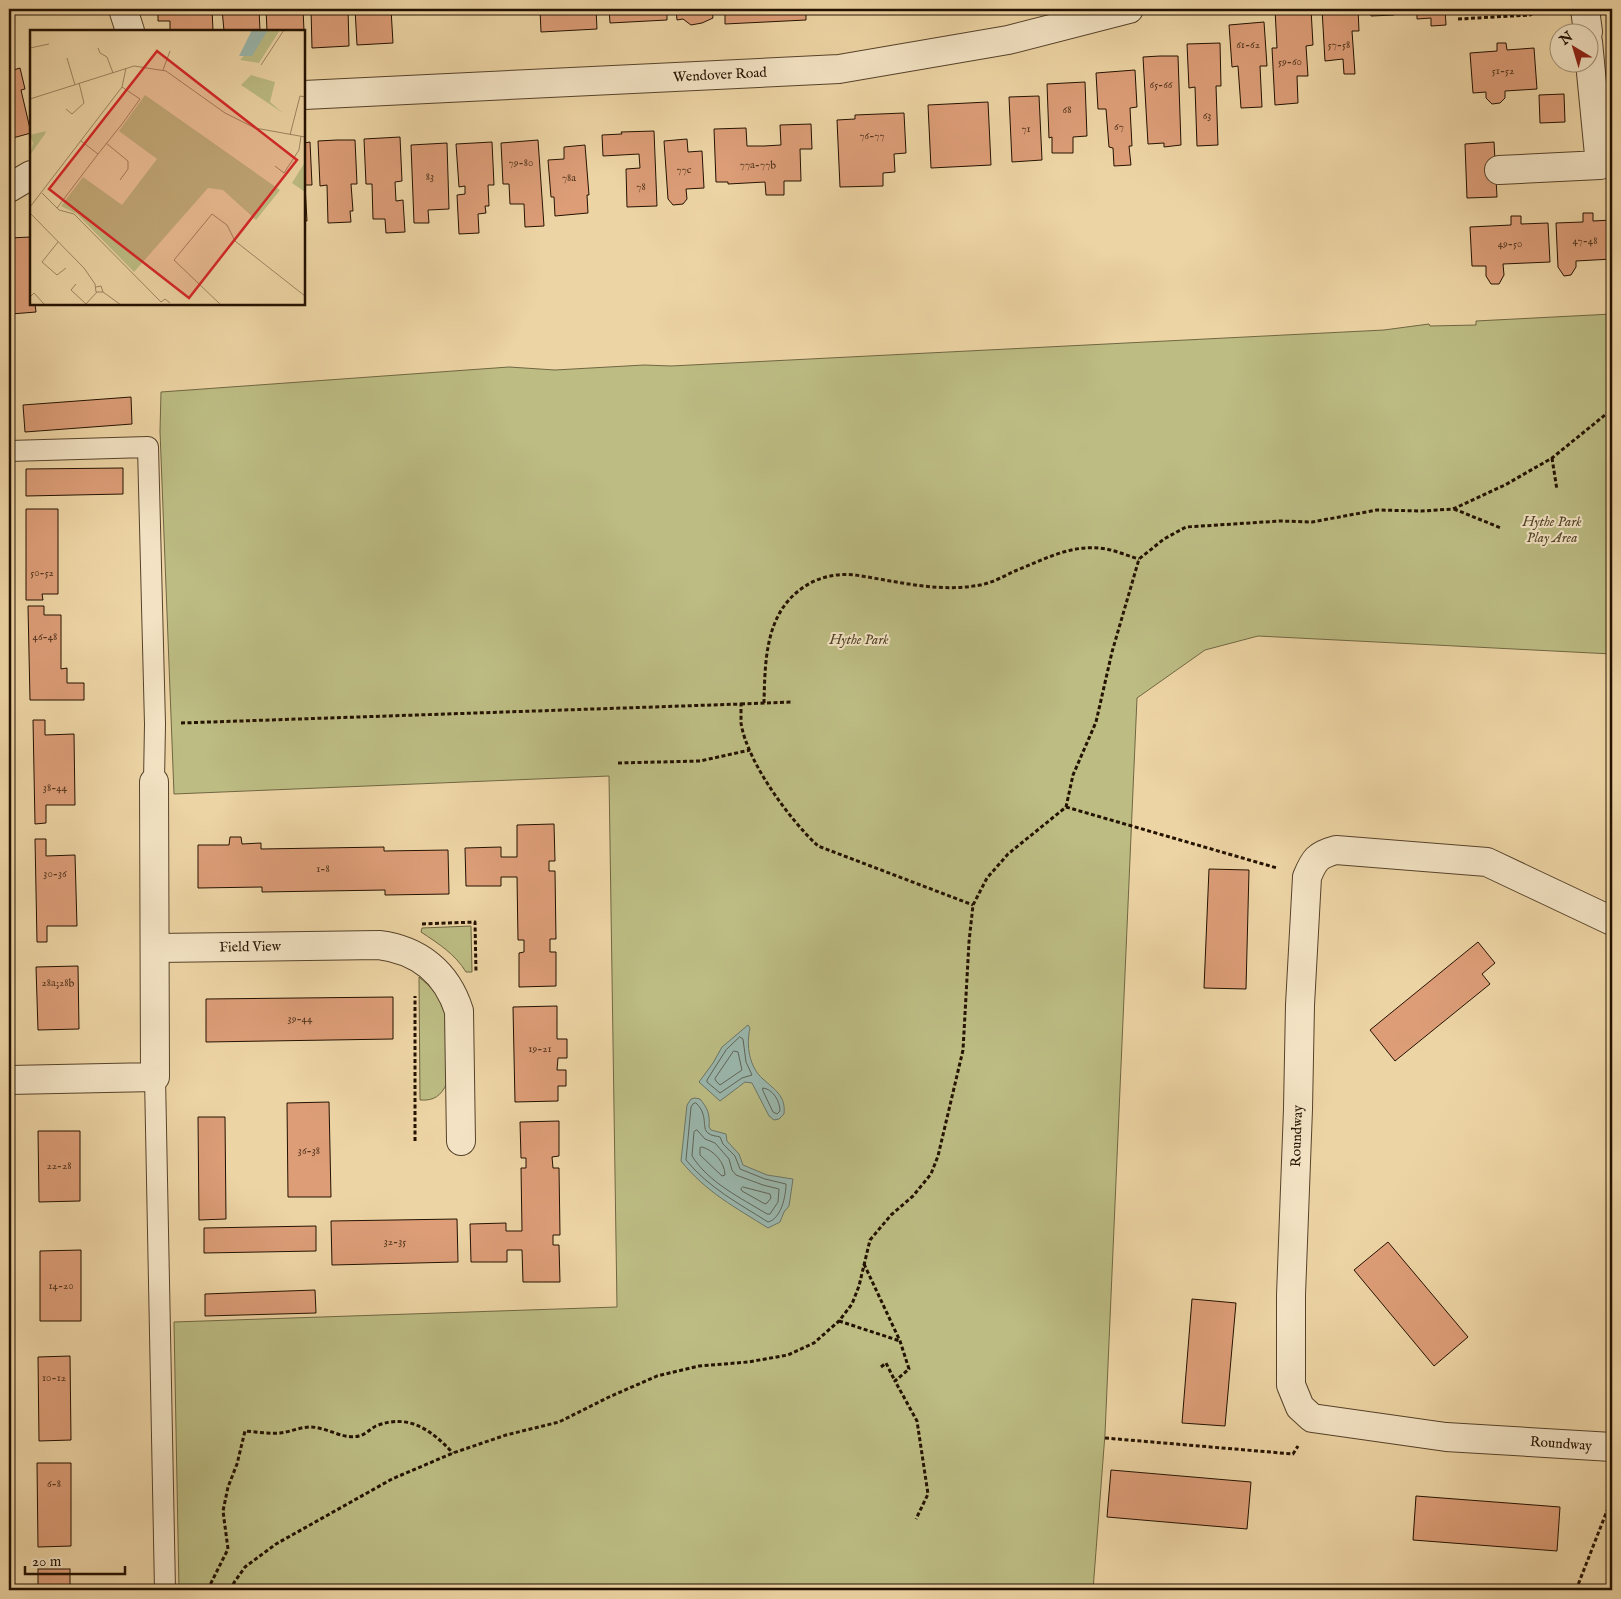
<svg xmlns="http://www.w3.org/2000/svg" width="1621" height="1599" font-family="'IM FELL English',serif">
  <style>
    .green { fill: #bcbc83; stroke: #706742 }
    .water { fill: #9ab7ad; stroke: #6b7568 }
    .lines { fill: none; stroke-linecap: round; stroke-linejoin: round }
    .shore { stroke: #5f6457; stroke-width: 1 }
    .building { fill: #dc9d77; stroke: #241201 }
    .lane-casing { stroke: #56422a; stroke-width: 22 }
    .street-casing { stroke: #56422a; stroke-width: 30 }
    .path { stroke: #241201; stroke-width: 3; stroke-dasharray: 4 2.5; stroke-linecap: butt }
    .lane { stroke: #f3e3c4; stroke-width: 20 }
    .street { stroke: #f3e3c4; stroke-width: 28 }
    .labels { text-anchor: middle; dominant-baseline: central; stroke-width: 4; stroke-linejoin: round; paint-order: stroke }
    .number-label { font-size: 11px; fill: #52351e }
    .street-label { font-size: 14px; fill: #241201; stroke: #f3e3c4 }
    .park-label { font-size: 14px; font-style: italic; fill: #524528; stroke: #f3e3c4 }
    .inset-road { fill: none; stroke: #9d8663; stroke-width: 1 }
    .view { fill: #d62828; fill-opacity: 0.15; stroke: #d62828; stroke-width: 2.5 }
    .inset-edge { fill: none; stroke: #241201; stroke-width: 2.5 }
  </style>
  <rect width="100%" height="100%" fill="#edd4a4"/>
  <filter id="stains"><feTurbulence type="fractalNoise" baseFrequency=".004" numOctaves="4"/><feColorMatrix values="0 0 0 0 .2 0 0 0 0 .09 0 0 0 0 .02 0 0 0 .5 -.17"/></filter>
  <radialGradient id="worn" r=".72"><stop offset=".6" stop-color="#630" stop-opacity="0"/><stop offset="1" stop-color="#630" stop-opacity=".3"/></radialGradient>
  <g class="green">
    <polygon points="1612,314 1612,654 1258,636 1205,650 1137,698 1105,1434 1093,1590 179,1590 174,1322 617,1307 609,776 174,794 160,431 161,392 509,367 555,370 644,365 671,366 1384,330 1429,324 1430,326 1476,325 1476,321"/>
    <path d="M471 926 472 972H466C455 954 439 944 421 932L422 928Z"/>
    <path d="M419 977C430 986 444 1000 447 1015 450 1034 447 1063 447 1083 441 1096 434 1101 420 1100Z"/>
  </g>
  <g class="water">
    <path d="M748 1025 750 1028C746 1045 749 1067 763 1079 775 1090 786 1096 784 1114L779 1119 774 1120 769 1116 752 1083 745 1082 720 1101 699 1082 713 1063 722 1047Z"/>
    <path d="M695 1098 700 1099C708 1109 710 1114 709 1127L711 1130 726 1134 727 1141 739 1154 743 1165 767 1175 793 1179 789 1206 784 1212 780 1222 768 1228C735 1207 707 1193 681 1161L687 1105 691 1099Z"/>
  </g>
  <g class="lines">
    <g class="shore">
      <polygon points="740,1037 743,1039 746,1062 752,1075 742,1078 720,1093 707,1082 707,1080 726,1050"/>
      <polygon points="734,1051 738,1052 742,1070 720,1085 716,1081 715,1079"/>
      <path d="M763 1088C773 1089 780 1101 780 1111L777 1114 773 1112 763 1091Z"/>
      <path d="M696 1103C709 1115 701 1128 708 1133 711 1136 717 1136 720 1137L723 1144 735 1156 740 1169 765 1179 786 1184C786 1196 781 1219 768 1222 738 1203 709 1188 686 1160L691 1107 693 1104Z"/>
      <path d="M697 1130 705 1139 715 1143 729 1159 732 1170 736 1175 763 1185 779 1189 778 1202 770 1214H767C741 1198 709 1183 692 1156L694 1132Z"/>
      <path d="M702 1147C714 1150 725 1163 725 1175L722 1176 700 1155V1148Z"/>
      <polygon points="743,1187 770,1194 771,1198 767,1203 765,1204 742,1191 741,1189"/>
    </g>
  </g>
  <g class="building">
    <polygon points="158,9 212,9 213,31 170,31 170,21 158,21"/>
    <polygon points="222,9 259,9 260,31 224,31"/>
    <polygon points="266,9 303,9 304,31 267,31"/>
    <polygon points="311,9 348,9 349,46 312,48"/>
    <polygon points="355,9 391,9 393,43 357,45"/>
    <polygon points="540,9 596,9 597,29 541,32"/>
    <polygon points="609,9 667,9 667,20 610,23"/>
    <polygon points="676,9 712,9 713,18 702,23 691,25 683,19 677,20"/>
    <polygon points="725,9 806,9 806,20 725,24"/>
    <polygon points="1275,9 1311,9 1313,45 1306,46 1308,76 1297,76 1298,103 1275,105 1272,48 1277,48"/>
    <polygon points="1322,9 1358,9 1359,31 1352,31 1355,74 1344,74 1343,59 1325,61"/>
    <polygon points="1370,9 1394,9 1394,15 1371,16"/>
    <polygon points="1417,9 1445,9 1446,25 1431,26 1431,18 1417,19"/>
    <polygon points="1264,22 1267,66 1260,66 1262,107 1241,108 1238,66 1232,67 1229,25"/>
    <polygon points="1220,43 1221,86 1216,86 1218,145 1197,146 1195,87 1189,88 1187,44"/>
    <polygon points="1497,43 1506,43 1507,50 1534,48 1537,89 1505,91 1505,98 1500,103 1492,104 1486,98 1486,92 1473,93 1470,53 1497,51"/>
    <polygon points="1160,56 1178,56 1181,145 1164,147 1164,143 1148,144 1143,57"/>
    <polygon points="9,67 10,71 20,68 25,89 21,90 31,133 9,139"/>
    <polygon points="1135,70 1137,107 1130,108 1132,146 1129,146 1131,165 1114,166 1113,148 1109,147 1106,109 1098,109 1096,73"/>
    <polygon points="1085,82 1087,136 1073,137 1073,153 1052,153 1052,137 1049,138 1047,84"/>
    <polygon points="1564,94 1565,122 1540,123 1539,95"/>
    <polygon points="1039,96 1042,160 1012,162 1009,97"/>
    <polygon points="988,102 991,165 931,168 928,105"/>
    <polygon points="904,113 906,153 894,154 895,172 883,173 883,186 840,187 837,120 855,119 855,115"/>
    <polygon points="811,124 812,149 800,149 801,181 784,181 784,195 766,195 765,182 728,184 728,182 716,182 714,129 746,128 747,146 764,146 781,145 780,125"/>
    <polygon points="654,131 657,206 627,207 626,169 640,168 639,154 603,156 602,135 622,134 621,132"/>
    <polygon points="400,137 402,181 395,182 396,201 403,200 405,232 386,233 385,219 373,219 372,184 366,184 364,139"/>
    <polygon points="687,139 688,152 702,151 704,188 686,189 687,199 683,204 673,205 668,199 664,141"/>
    <polygon points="337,140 355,140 357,184 351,184 353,211 350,211 351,222 328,223 327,185 320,186 318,141"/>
    <polygon points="538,140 544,226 525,227 524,204 510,204 509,184 503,184 501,143"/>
    <polygon points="310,142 312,185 305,185 307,221 304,221 304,143"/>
    <polygon points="492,142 494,185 488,185 489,206 485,206 486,213 478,214 479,233 459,234 457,195 465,194 465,186 459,187 456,144"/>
    <polygon points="1494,142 1497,197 1467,198 1465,144"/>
    <polygon points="447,143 449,209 428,210 429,223 414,223 411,145"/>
    <polygon points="585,145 589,195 587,195 588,213 555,216 554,197 551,197 548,160 564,159 564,147"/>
    <polygon points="1583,213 1593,213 1593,221 1612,220 1612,259 1576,261 1576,267 1571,275 1564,276 1558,267 1556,223 1583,222"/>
    <polygon points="1511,216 1521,216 1521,224 1548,223 1550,262 1503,264 1504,275 1499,284 1491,284 1486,276 1486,266 1472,266 1470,227 1511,225"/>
    <polygon points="31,237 31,304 35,304 36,312 11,314 10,301 9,301 9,238"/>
    <polygon points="131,397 132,424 25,432 23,405"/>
    <polygon points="123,468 123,494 26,496 26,469"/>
    <polygon points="26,509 58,509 58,594 42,594 43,600 26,600"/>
    <polygon points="28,606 44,606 44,615 61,615 61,669 67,668 67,683 84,683 84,700 30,700"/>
    <polygon points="33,720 45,720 45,735 74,734 75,805 46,805 46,823 35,824"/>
    <polygon points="554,824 555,861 549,861 549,871 555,871 556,939 550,939 550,952 556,952 556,986 519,987 519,953 524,952 524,940 518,940 517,877 501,877 501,886 466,886 465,848 501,847 501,857 517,857 517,825"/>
    <polygon points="230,837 241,837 242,844 261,843 261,849 384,847 384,851 448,850 449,894 385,895 385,890 262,892 262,887 198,888 198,845 229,845"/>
    <polygon points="35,839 46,839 46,856 75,855 77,926 47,926 47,942 37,942"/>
    <polygon points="1209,869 1249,870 1246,989 1204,988"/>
    <polygon points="1478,942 1495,963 1482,974 1490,984 1395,1061 1370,1030"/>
    <polygon points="78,966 79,1029 38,1030 36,967"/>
    <polygon points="393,997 393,1039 206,1042 206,999"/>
    <polygon points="557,1006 557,1039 567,1039 567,1058 558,1058 557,1070 566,1070 566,1086 558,1086 558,1101 515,1102 513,1007"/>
    <polygon points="329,1102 331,1197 288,1197 287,1103"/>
    <polygon points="198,1117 225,1117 226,1219 199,1220"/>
    <polygon points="559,1121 559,1156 552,1157 553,1168 559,1168 560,1235 553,1235 553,1245 559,1245 560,1282 523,1282 522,1250 507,1250 507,1262 471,1262 470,1224 506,1223 506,1231 522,1231 521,1168 526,1168 526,1158 521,1158 520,1122"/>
    <polygon points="38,1131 80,1131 80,1201 39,1202"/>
    <polygon points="457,1219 458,1262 332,1265 331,1221"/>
    <polygon points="316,1226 316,1251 204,1253 204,1228"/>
    <polygon points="1388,1242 1468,1337 1434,1366 1354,1270"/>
    <polygon points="81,1250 81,1321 40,1321 40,1251"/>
    <polygon points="315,1290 316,1313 205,1316 205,1294"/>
    <polygon points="1192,1299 1236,1303 1225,1426 1182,1423"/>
    <polygon points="70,1356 71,1440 39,1441 38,1357"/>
    <polygon points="37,1463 71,1463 71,1546 38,1547"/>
    <polygon points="1111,1470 1251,1482 1247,1529 1107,1517"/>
    <polygon points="1416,1496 1560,1507 1557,1551 1413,1540"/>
    <rect x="38" y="1569" width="32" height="21"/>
  </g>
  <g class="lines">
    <g class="lane-casing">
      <g id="lane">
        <polyline points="9,451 148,447 155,724 154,782"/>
        <polyline points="155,1077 165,1590"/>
      </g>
    </g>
    <g class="street-casing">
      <g id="street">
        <polyline points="123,9 130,31"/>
        <polyline points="1585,9 1588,32"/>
        <polyline points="304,95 839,69 1008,40 1129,9"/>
        <polyline points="1499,170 1600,165 1588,42"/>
        <polyline points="9,188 31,175"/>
        <path d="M1612 921 1487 862 1336 850C1317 855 1314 860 1307 877L1300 1005 1298 1109 1291 1295V1385L1300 1407 1312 1418 1446 1437 1612 1447"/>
        <path d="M156 948 379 945C419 950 447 973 459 1011L461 1141"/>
        <polyline points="9,1080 155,1077 154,782"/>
      </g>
    </g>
    <g class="path">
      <polyline points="1458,19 1530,15 1540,9"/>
      <polyline points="1552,458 1557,490"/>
      <polyline points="1454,509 1501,528"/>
      <path d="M764 703C765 662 765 615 801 589 817 577 836 573 855 575 896 581 938 593 980 585 992 583 1004 576 1015 571 1045 559 1073 543 1106 549 1117 551 1128 556 1139 559"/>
      <polyline points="741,704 793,702"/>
      <path d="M181 723 741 704C741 710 741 717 741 723 747 762 790 820 818 846L973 905"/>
      <polyline points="618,763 700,761 750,750"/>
      <polyline points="1066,807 1277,868"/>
      <polyline points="422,924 475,922 476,972"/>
      <polyline points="415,1141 415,996"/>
      <polyline points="864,1264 900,1341 909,1369 895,1381 917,1421 928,1494 916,1519"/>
      <polyline points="839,1321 900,1341"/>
      <polyline points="881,1367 886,1363 895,1381"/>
      <polyline points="1105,1438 1293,1454 1298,1446"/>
      <path d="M209 1590V1587L228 1549 223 1511 228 1487 237 1464 245 1431C257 1432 269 1434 280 1433 290 1432 300 1427 310 1427 327 1427 343 1440 359 1436 365 1435 370 1429 376 1426 409 1413 431 1430 453 1453"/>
      <polyline points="230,1590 235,1581 245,1567 276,1544 392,1479 453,1453 506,1435 559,1422 609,1397 657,1376 699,1366 748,1362 788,1355 814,1343 839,1321 852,1304 859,1286 870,1240 891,1215 913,1196 931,1174 938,1156 963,1050 969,942 973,905 987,878 1008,854 1066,807 1073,775 1096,722 1112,652 1139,559 1164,539 1186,527 1280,521 1312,522 1377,510 1422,511 1453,509 1505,485 1552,458 1605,415 1612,406"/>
      <polyline points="1576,1590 1612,1498"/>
    </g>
    <use href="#lane" class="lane"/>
    <use href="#street" class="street"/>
  </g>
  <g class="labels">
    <g class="number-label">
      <text x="1248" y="45">61-62</text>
      <text x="1339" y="45">57-58</text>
      <text x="1290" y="62">59-60</text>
      <text x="1503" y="71">51-52</text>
      <text x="1161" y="85">65-66</text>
      <text x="1067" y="110">68</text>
      <text x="1207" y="116">63</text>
      <text x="1119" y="127">67</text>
      <text x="1026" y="129">71</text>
      <text x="872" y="136">76-77</text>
      <text x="521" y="163">79-80</text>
      <text x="758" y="165">77a-77b</text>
      <text x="684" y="170">77c</text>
      <text x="430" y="177">83</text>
      <text x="569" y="178">78a</text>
      <text x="641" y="187">78</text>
      <text x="1585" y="241">47-48</text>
      <text x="1510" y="244">49-50</text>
      <text x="42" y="573">50-52</text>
      <text x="45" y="637">46-48</text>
      <text x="55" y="788">38-44</text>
      <text x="323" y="869">1-8</text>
      <text x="55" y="874">30-36</text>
      <text x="58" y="983">28a;28b</text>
      <text x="300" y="1019">39-44</text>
      <text x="540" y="1049">19-21</text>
      <text x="309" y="1151">36-38</text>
      <text x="59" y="1166">22-28</text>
      <text x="395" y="1242">32-35</text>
      <text x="61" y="1286">14-20</text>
      <text x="54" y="1378">10-12</text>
      <text x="54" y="1484">6-8</text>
    </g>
    <g class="street-label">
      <text transform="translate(720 75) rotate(-3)">Wendover Road</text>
      <text transform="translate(250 947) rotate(-1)">Field View</text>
      <text transform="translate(1297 1136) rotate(-88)">Roundway</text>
      <text transform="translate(1561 1444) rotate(4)">Roundway</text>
    </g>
    <g class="park-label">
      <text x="1552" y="522">Hythe Park<tspan x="1552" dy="16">Play Area</tspan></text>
      <text x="859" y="640">Hythe Park</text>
    </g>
  </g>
  <g transform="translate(30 30)">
    <rect width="275" height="275" fill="#edd4a4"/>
    <path d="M238 0H250L229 33 210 30ZM221 45 245 52 240 72 253 83 211 55ZM115 65 250 160 226 190 193 160 178 158 104 242 47 184 31 176 53 147 92 175 127 129 89 101ZM16 101 15 104 0 125 3 113 0 105ZM275 132V162L262 153Z" fill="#bcbc83"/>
    <path d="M222 0H238L222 26H209Z" fill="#9ab7ad"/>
    <path class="inset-road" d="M0 18 19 14M68 18 70 23 77 27 83 43M37 28 45 55M231 35 254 0M133 40 140 21M0 69 104 36 136 41 195 83 225 98 275 107M36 79 42 84 54 73 49 53M260 105 270 66 275 67M51 111 68 124 92 94 110 69 92 57M76 113 98 131V139L90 150M245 136 254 143 269 120 271 106M12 163 29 180 44 184 131 272 135 269 140 273M0 177 92 57 96 38M27 178 68 124M0 183 54 238 65 254 66 262H73M28 212 12 232 27 245 36 238M46 254 41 260 56 274M66 257 71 256 73 262 91 275M0 267 4 263 14 274M55 275 67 262M191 275 144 230 182 184 197 195 205 211 275 266"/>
    <path class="view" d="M127 21 267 130 159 268 19 159Z"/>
    <rect width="275" height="275" class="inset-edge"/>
  </g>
  <rect width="1621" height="1599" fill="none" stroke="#edd4a4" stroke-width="30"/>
  <rect x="10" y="10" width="1601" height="1579" fill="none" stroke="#241201" stroke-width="2.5"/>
  <rect x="15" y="15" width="1591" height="1569" fill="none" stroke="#241201"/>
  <g transform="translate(1574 48) rotate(322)"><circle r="24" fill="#f3e3c4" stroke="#a08f76"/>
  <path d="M0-4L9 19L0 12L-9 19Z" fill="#8f2418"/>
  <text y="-8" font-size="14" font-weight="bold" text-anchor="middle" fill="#241201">N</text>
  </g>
  <path d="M25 1566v8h100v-8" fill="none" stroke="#241201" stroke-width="2.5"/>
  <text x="32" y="1566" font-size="15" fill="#241201" stroke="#f3e3c4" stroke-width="4" paint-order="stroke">20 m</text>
  <rect width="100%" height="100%" filter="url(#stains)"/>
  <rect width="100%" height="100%" fill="url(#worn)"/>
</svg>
